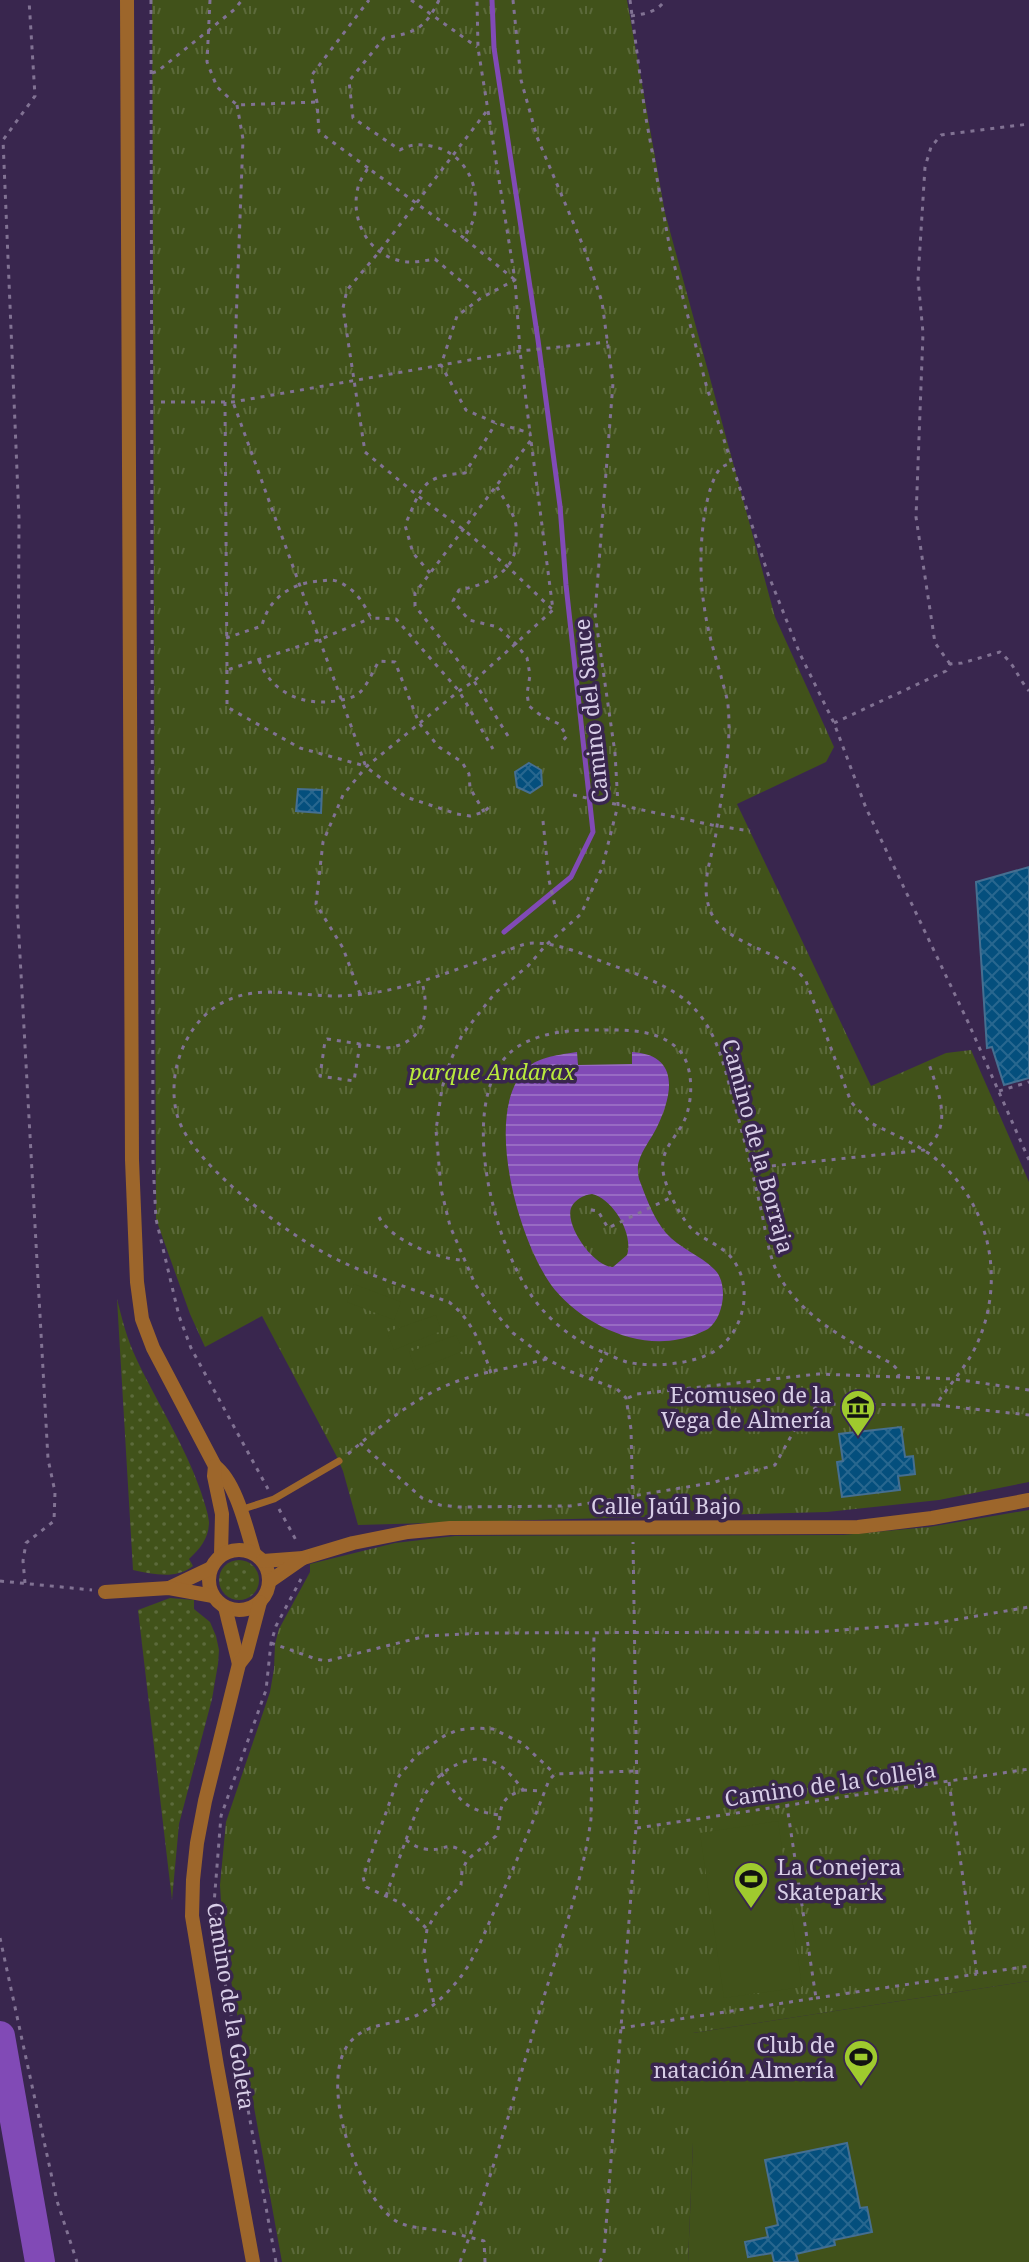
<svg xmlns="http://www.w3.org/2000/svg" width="1029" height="2262" font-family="'Noto Serif',serif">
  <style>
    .grass { fill: url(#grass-dots) }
    .park { fill: url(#park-tufts) }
    .pitch { fill: #41521a }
    .water { fill: url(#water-rules); fill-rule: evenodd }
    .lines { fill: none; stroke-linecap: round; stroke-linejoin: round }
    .stream { stroke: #814ab6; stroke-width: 5 }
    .river { stroke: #814ab6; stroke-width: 30 }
    .building { fill: url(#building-cross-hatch); stroke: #456f91; stroke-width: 2 }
    .path { stroke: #817293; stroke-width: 3; stroke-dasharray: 4 6; stroke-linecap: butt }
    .service { stroke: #9d662b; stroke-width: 7 }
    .minor { stroke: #9d662b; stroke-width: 14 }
    .labels { text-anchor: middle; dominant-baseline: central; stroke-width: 7; stroke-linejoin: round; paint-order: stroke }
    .street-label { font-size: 22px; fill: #d8cee7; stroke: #39264e }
    .park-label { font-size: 22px; font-style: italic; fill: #b8e93c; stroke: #39264e }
    .poi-label { font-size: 22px; fill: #d8cee7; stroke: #39264e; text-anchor: end }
  </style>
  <defs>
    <pattern id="grass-dots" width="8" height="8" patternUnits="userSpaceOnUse" patternTransform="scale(2)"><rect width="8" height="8" fill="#41521a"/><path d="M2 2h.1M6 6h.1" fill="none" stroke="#5c6a3b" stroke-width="1.8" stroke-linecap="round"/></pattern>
    <pattern id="park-tufts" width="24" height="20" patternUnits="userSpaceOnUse" patternTransform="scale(2)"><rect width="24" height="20" fill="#41521a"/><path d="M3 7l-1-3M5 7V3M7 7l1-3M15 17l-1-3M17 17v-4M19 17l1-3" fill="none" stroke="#5c6a3b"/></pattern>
    <pattern id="water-rules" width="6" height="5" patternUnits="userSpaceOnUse" patternTransform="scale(2)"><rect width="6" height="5" fill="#814ab6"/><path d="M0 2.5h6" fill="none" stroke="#986bc3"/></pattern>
    <pattern id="building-cross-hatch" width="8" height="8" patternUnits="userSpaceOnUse" patternTransform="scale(2)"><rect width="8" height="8" fill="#044f7d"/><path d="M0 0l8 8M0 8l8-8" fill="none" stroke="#28678f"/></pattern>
  </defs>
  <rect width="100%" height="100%" fill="#39264e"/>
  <g class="grass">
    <path d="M117 1299C122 1319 127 1339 136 1358 157 1403 185 1445 201 1492 204 1502 208 1512 209 1522 209 1538 200 1549 189 1559L193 1566C175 1580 153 1574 133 1570Z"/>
    <circle cx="239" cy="1580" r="20"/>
    <polygon points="170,1598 194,1600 194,1609 210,1622 216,1636 219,1650 218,1664 212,1699 179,1824 172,1900 138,1610"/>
  </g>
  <g class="park">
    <polygon points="152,0 627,0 665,213 775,617 834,747 826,762 737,804 871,1086 946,1053 971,1050 1029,1182 1029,1482 939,1500 827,1512 358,1525 343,1471 336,1455 262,1316 205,1347 190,1314 156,1219"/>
    <polygon points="1029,1510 1029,1981 693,2033 693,2143 688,2262 282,2262 223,1936 220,1885 226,1822 270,1692 274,1669 275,1644 279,1629 310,1572 310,1564 395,1543 455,1536 843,1535 929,1527"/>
  </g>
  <g class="pitch">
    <polygon points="354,1284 401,1302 394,1320 347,1302"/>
    <polygon points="436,1315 441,1331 394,1350 387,1332"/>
    <polygon points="456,1335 463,1351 416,1370 409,1352"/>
    <polygon points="778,1821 802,1987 724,1998 700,1833"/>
    <polygon points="1029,1981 1029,2262 688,2262 693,2143 693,2033"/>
  </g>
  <path class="water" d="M577 1052 578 1065 632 1064V1052C682 1055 672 1097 656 1129 651 1139 642 1150 639 1161 637 1166 638 1174 639 1179 646 1197 653 1218 666 1233 679 1248 700 1255 714 1269 729 1283 724 1317 708 1329 701 1333 687 1338 680 1339 635 1349 584 1324 555 1290 520 1247 481 1113 526 1069 539 1056 560 1055 577 1052ZM592 1194C613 1199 634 1234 627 1255L613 1267C594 1267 565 1226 571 1208 575 1199 584 1195 592 1194Z"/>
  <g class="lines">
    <polyline class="stream" points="492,0 494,48 538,340 560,506 566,585 593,832 571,877 504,932"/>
    <polyline class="river" points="0,2036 40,2262"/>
  </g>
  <g class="building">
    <polygon points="529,763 541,770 542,785 530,793 517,787 515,772"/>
    <polygon points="298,789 322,790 321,813 296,811"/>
    <polygon points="1029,867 1029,1078 1004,1085 992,1047 987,1048 976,882"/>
    <polygon points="901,1427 905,1457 913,1456 915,1474 898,1476 900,1490 842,1497 837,1462 843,1461 839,1434"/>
    <polygon points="847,2143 860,2208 867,2207 872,2232 834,2240 835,2245 796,2254 798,2262 774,2262 772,2253 748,2257 745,2242 768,2237 766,2228 778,2225 765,2160"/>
  </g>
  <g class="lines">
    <g class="path">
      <polyline points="151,0 153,1162 156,1219 179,1316 191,1348 268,1489"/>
      <polyline points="210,0 207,62 217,87 237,105 317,102"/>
      <polyline points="411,0 477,47"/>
      <path d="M439 0C425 29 415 33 384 38L349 81 353 118 400 150C410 144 420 144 431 146 465 152 483 188 473 221 471 226 467 232 464 238L515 280 520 351 530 433"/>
      <polyline points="513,0 521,80 537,137 584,248 602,302 613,383 595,614 615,753 618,805 602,868 581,914 546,945 528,966 495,993 462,1035 450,1062 442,1088 436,1130 441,1189 450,1226 475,1284 499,1317 513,1333 547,1359 569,1371 617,1389 626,1398 631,1429 633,1514"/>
      <polyline points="630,0 645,113 670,249 707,388 768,574 800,654 834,723 866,808 968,1022 1029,1160"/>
      <path d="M631 16C644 14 658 12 665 0"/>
      <polyline points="152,73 158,71 235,9 242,0"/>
      <polyline points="237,105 243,139 233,402 366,767 406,797 457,814 470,816 484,812 492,804"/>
      <polyline points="486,112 379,252 347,290 343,308 365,452 418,496 464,530 508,567 553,610"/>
      <polyline points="368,168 319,132 317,102 311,76 369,0"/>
      <path d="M464 238 368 168C365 173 361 179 359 184 349 215 365 251 397 260 409 264 423 261 435 259L481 298"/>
      <polyline points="161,402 233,402 520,351 608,342"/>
      <polyline points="225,402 227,670 321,639 371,618"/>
      <path d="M497 487C503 498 512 510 515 521 517 527 516 534 516 540 517 573 485 585 459 590L453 601 469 620 498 627 516 644 527 658 530 675 527 694 529 706 539 714 559 724 567 736 561 743"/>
      <path d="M430 573 413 553 405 525C422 488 420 476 465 473L496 423"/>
      <path d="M226 638 262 626C268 598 293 582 321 581 327 580 333 579 339 582 356 590 363 602 371 618L396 619 459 691 493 749"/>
      <path d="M259 660C271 693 303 706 336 701 342 700 354 698 359 693 366 688 374 669 379 661L395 662 419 723 439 747 462 762 469 774 470 788 484 812"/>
      <polyline points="950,664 935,643 916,517 923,333 918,279 925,167 931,147 941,135 1029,124"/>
      <polyline points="227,670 227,707 300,748 365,766"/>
      <path d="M834 723 946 671 950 664 962 663 1000 652C1016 666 1016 675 1029 691"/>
      <polyline points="508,736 474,681 415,606 415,593 531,440"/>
      <polyline points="573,795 712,825 750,831"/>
      <polyline points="543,821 549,880 556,910"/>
      <polyline points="360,994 343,948 316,904 323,842 343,795 366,767 459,691 474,681 553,610 530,433 496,423 466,410 441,365 457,316 481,298 515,280 478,48 477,0"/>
      <path d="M360 1044 354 1081 320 1076 325 1041 327 1039 386 1048C422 1044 430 1017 423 986"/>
      <polyline points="999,1091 1029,1082"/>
      <path d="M752 1168 924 1150C955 1127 938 1092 928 1061"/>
      <polyline points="591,1210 598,1211 608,1228 672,1197"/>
      <path d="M379 1217C391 1240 437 1259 462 1260"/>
      <path d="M491 1373C482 1346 472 1320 449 1302 412 1289 373 1277 338 1260 292 1238 194 1167 178 1118 173 1102 173 1085 176 1069 181 1047 192 1025 211 1010 248 982 289 995 332 996 356 996 378 993 401 987 433 979 463 967 494 956 506 952 521 943 534 943 561 943 589 957 614 966 639 974 677 989 694 1008 720 1036 726 1075 736 1110 745 1142 753 1174 760 1205 766 1229 768 1259 781 1279 805 1319 851 1343 891 1363L897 1369 899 1376"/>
      <path d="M591 1380 605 1353C612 1356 620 1360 627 1362 652 1368 694 1364 715 1351 745 1331 755 1284 730 1256 719 1244 701 1239 690 1227 679 1214 660 1180 663 1162 664 1147 679 1133 685 1119 693 1100 694 1066 679 1050 659 1029 627 1030 600 1030 569 1029 525 1033 504 1059 458 1116 497 1258 541 1308 558 1328 581 1344 605 1353"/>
      <polyline points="628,1398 637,1394 818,1374 954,1379 1029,1390"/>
      <polyline points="936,1405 1029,1415"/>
      <path d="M360 1443 422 1498 440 1505 458 1507 570 1506 590 1503 711 1483 775 1465 795 1429 819 1404 936 1405C949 1385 967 1366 977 1344 1007 1277 989 1200 931 1155 913 1142 890 1133 871 1123L851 1102 806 981C783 948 724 947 710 910 699 881 714 855 717 826 723 786 732 746 728 705 727 696 723 685 721 676 714 652 707 629 704 605 698 570 700 504 717 473 720 467 725 465 731 463"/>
      <path d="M348 1454C378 1428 409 1402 445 1386 477 1372 513 1368 547 1359"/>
      <polyline points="279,1509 297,1542"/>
      <polyline points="0,1581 92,1590"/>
      <polyline points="25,1583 23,1561 26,1543 54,1521 55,1492 48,1459 17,902 19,518 3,140 35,96 29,0"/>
      <polyline points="271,1643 316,1659 327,1661 426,1636 486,1633 814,1632 936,1623 1029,1607"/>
      <path d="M441 1773C461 1801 464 1810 499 1815"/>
      <polyline points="949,1782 977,1974 1029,1966"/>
      <polyline points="523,1790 543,1791"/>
      <polyline points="637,1828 1029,1769"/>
      <path d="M406 1840C412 1844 417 1848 425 1849 447 1853 445 1837 471 1857"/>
      <path d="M386 1896C393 1876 400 1856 407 1837 419 1803 429 1773 466 1761 493 1753 509 1771 523 1790 493 1800 504 1813 496 1836L467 1860 462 1871 461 1885 438 1910 427 1929 424 1954 434 2004"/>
      <polyline points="426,1928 403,1904 366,1887 363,1877 399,1776 417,1755 444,1736 458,1730 477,1728 493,1729 522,1743 555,1774"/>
      <polyline points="0,1938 57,2201 77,2262"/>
      <polyline points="816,1998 977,1974"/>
      <polyline points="621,2028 816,1998 787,1806"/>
      <polyline points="276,2262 234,2033 217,1937 214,1904 221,1816 266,1690 271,1643 276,1626 301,1579"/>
      <path d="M460 2262C491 2181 514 2096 539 2013 558 1949 582 1885 591 1819L594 1634"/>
      <path d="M485 2262 484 2241C469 2237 453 2233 437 2230 423 2228 408 2228 396 2221 357 2196 315 2077 352 2040 368 2024 387 2025 407 2019 428 2013 446 1995 459 1979 474 1960 483 1936 493 1914 513 1870 532 1825 549 1780L555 1774 636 1771"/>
      <polyline points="600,2262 604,2253 636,1828 637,1795 633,1542"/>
    </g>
    <polyline class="service" points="240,1510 274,1499 339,1461"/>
    <g class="minor">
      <path d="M127 0 132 1160 137 1282 142 1319 153 1348 215 1466C236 1482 246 1527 254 1553"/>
      <polyline points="215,1466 214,1476 222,1514 221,1555"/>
      <circle cx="239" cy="1580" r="30"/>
      <polyline points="263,1561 303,1558 353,1543 408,1532 450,1528 858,1527 932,1518 1029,1500"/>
      <polyline points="270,1581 303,1558"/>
      <polyline points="169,1588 211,1568"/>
      <polyline points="105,1592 169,1588 213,1596"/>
      <polyline points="225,1607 239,1664"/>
      <polyline points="253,2262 217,2066 192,1916 193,1880 197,1843 205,1801 239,1664 246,1655 260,1602"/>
    </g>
  </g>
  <defs>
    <g id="museum-pin" transform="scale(1.8)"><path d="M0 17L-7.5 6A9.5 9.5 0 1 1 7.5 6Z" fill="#9fca2e" stroke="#39264e"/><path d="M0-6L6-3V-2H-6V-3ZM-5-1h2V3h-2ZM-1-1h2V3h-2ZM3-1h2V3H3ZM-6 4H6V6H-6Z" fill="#111"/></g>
    <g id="stadium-pin" transform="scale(1.8)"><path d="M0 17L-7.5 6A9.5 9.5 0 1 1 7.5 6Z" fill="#9fca2e" stroke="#39264e"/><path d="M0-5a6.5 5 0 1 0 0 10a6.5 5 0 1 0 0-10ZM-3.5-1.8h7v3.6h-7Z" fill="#111"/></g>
  </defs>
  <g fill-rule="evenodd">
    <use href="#museum-pin" x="858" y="1407"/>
    <use href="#stadium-pin" x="751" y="1879"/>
    <use href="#stadium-pin" x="861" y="2057"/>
  </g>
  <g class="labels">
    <g class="street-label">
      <text transform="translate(590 711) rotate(-96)">Camino del Sauce</text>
      <text transform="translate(759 1146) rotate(75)">Camino de la Borraja</text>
      <text x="666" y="1505">Calle Jaúl Bajo</text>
      <text transform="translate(830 1783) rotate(-8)">Camino de la Colleja</text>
      <text transform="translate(232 2006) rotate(81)">Camino de la Goleta</text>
    </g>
    <g class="park-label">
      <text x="492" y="1071">parque Andarax</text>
    </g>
    <g class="poi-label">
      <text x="832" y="1394">Ecomuseo de la<tspan x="832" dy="25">Vega de Almería</tspan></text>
      <text x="777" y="1866" text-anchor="start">La Conejera<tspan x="777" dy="25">Skatepark</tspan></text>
      <text x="835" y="2044">Club de<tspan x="835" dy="25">natación Almería</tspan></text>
    </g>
  </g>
</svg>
